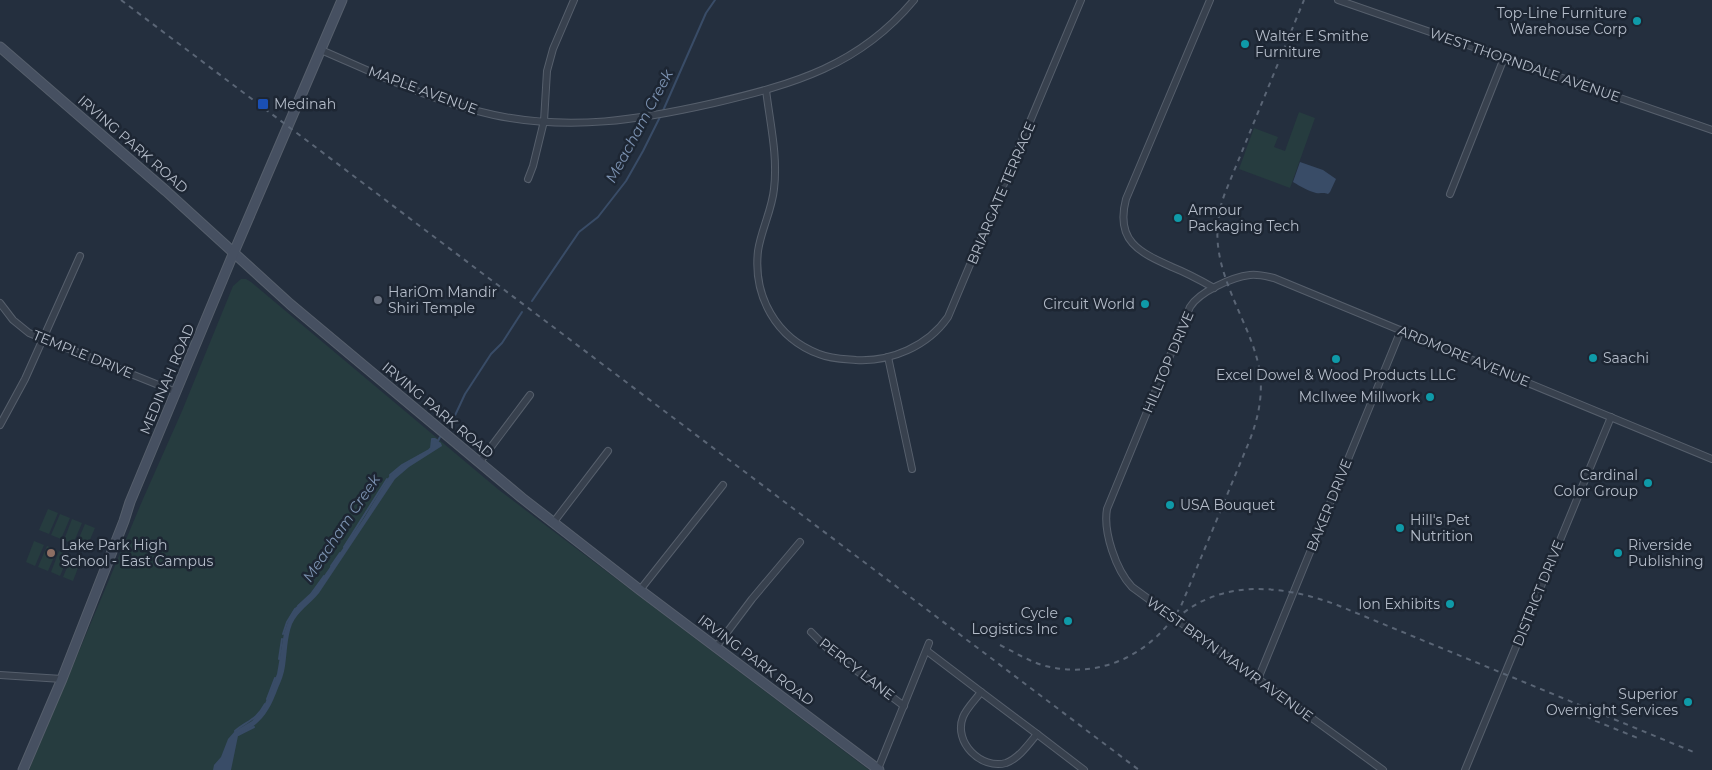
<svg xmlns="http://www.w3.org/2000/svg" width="1712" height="770" font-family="Montserrat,sans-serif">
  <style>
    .green { fill: #263c3f }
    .water { fill: #394c67 }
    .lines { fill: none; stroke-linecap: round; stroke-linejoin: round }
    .stream { stroke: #394c67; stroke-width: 2 }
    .minor-casing { stroke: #565f6c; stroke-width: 8 }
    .secondary-casing { stroke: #565f6c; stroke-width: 11 }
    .minor { stroke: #38414e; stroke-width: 6 }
    .secondary { stroke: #465061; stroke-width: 9 }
    .rail { stroke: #5a6575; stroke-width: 2; stroke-dasharray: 5 5; stroke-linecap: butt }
    .culture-dot { fill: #0f9aa8; stroke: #1d2633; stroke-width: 2 }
    .transit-dot { fill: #1a4fb4; stroke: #1d2633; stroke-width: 2 }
    .worship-dot { fill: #6b7280; stroke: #1d2633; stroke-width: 2 }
    .education-dot { fill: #8d6e63; stroke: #1d2633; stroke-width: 2 }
    .labels { text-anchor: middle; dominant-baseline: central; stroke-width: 5; stroke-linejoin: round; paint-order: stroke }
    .poi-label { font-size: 14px; fill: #b4bcc9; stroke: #1d2633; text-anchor: start }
    .street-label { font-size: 14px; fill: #b4bcc9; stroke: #1d2633 }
    .water-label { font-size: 15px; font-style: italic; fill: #7c92b1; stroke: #1d2633 }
  </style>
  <rect width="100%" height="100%" fill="#242f3e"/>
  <g class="green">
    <polygon points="1299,112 1315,118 1290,188 1239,169 1254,128 1278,137 1274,147 1285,151"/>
    <polygon points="241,279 246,279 251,282 499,490 869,770 29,770 143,499 182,411 233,286"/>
    <polygon points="48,509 58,513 49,534 39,530"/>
    <polygon points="60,514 70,518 61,539 51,535"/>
    <polygon points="72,519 82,523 73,544 64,540"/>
    <polygon points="85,524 95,528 86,549 76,545"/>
    <polygon points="34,541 44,545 35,566 26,562"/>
    <polygon points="47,546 57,550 48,571 38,567"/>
    <polygon points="59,551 69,555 60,576 51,572"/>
    <polygon points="72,556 81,560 73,581 63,577"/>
  </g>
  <g class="water">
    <path d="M1300 162 1323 170 1336 179 1330 192 1328 194C1323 192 1321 194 1316 193 1308 191 1300 186 1293 182Z"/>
    <path d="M432 439H435L441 443 442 446 409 467 395 479 319 593C310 604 298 611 292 624 287 637 287 653 285 666 284 674 281 681 278 688 269 712 262 723 238 736L231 770H213L214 765 221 757 228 739 235 731 252 721 264 706 277 674 284 633 290 616 295 608 311 594 319 583 364 518 390 475 402 465 429 450 431 448Z"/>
  </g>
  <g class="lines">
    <g class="stream">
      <polyline points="662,113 706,13 715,0"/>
      <polyline points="532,301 579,232 598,217 626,181 643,151 660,117"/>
      <polyline points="451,424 465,394 491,354 502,343 522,312"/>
      <polyline points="390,475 402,465 429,450 431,448 432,439 435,439 438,441 440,437"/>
      <polyline points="344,547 387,479"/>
      <polyline points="331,566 340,553"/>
      <polyline points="298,606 311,594 324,576"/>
      <polyline points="283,634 287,622 295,609"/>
      <polyline points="279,659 282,639"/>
      <polyline points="267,699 275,678"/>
      <path d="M235 731C246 721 256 721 265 704"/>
      <polyline points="238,735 254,727"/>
    </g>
    <g class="minor-casing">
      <g id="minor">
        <path d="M1210 0 1126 199C1115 241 1139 252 1172 267 1187 273 1200 280 1214 288"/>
        <polyline points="1338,0 1712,130"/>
        <path d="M321 50C377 74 433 102 494 115 571 131 639 120 714 103 794 84 859 66 914 0"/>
        <path d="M766 90C770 123 778 156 774 189 772 210 761 230 758 251 753 296 776 338 819 354 831 359 844 359 856 360 891 362 928 346 948 317L1081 0"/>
        <polyline points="528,179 533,166 544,121 547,71 553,49 574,0"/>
        <polyline points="1450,194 1504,58"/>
        <polyline points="0,303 13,320 29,333 176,392"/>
        <polyline points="888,357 912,469"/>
        <polyline points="0,425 25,379 80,256"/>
        <polyline points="479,463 530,395"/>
        <polyline points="553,523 608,451"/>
        <polyline points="640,590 723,485"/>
        <polyline points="811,632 829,650 904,706"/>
        <polyline points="716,647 752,599 800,542"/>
        <polyline points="927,651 981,692"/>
        <polyline points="0,675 62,679"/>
        <polyline points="1258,679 1401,330"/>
        <path d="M981 692 1037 734C1028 745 1019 758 1006 763 981 770 953 742 963 717 966 709 975 700 981 692Z"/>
        <polyline points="1037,734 1084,770"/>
        <polyline points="878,769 929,643"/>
        <path d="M1383 770 1132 587C1116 570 1103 532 1107 509L1190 307C1199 292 1232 277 1250 275 1258 274 1265 276 1274 278L1712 459"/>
        <polyline points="1465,770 1611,417"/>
      </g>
    </g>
    <g class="secondary-casing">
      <g id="secondary">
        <polyline points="0,47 166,191 290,304 522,498 640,590 879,770"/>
        <polyline points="23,770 62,679 124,521 130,502 234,252 342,0"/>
      </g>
    </g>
    <use href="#minor" class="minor"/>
    <use href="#secondary" class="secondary"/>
    <g class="rail">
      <polyline points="121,0 1139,770"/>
      <path d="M1176 619C1221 578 1284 585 1337 605L1696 753"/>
      <path d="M1000 645C1014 652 1027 660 1042 665 1098 681 1152 655 1181 606L1249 442C1258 419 1263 397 1260 372 1257 356 1252 342 1246 328 1226 281 1206 244 1225 193L1304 0"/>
      <polyline points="1569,706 1591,719 1640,739"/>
    </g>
  </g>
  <g class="culture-dot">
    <circle cx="1637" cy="21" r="5"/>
    <circle cx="1245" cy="44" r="5"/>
    <circle cx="1178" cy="218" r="5"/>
    <circle cx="1145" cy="304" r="5"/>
    <circle cx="1593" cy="358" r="5"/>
    <circle cx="1336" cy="359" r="5"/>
    <circle cx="1430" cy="397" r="5"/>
    <circle cx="1648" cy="483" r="5"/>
    <circle cx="1170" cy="505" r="5"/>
    <circle cx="1400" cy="528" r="5"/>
    <circle cx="1618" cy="553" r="5"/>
    <circle cx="1450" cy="604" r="5"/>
    <circle cx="1068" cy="621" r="5"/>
    <circle cx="1688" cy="702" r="5"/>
  </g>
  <rect class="transit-dot" x="257" y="98" width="12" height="12" rx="2.5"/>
  <circle class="worship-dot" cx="378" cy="300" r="5"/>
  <circle class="education-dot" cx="51" cy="553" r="5"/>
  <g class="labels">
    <g class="poi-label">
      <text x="1627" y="13" text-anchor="end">Top-Line Furniture<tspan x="1627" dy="16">Warehouse Corp</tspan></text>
      <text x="1255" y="36">Walter E Smithe<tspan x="1255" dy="16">Furniture</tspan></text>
      <text x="274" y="104">Medinah</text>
      <text x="1188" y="210">Armour<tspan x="1188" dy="16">Packaging Tech</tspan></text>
      <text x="388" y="292">HariOm Mandir<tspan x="388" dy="16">Shiri Temple</tspan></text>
      <text x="1135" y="304" text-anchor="end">Circuit World</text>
      <text x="1603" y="358">Saachi</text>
      <text x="1336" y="375" text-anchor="middle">Excel Dowel &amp; Wood Products LLC</text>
      <text x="1420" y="397" text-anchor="end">McIlwee Millwork</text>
      <text x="1638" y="475" text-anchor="end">Cardinal<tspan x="1638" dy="16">Color Group</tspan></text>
      <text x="1180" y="505">USA Bouquet</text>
      <text x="1410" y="520">Hill's Pet<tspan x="1410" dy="16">Nutrition</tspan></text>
      <text x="61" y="545">Lake Park High<tspan x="61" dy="16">School - East Campus</tspan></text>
      <text x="1628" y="545">Riverside<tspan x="1628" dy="16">Publishing</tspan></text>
      <text x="1440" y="604" text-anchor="end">Ion Exhibits</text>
      <text x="1058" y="613" text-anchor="end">Cycle<tspan x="1058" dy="16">Logistics Inc</tspan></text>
      <text x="1678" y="694" text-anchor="end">Superior<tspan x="1678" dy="16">Overnight Services</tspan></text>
    </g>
    <g class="street-label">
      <text transform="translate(1525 65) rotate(19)">WEST THORNDALE AVENUE</text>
      <text transform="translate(423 90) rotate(20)">MAPLE AVENUE</text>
      <text transform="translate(133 144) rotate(41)">IRVING PARK ROAD</text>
      <text transform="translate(1001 193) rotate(-67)">BRIARGATE TERRACE</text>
      <text transform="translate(83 354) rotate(22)">TEMPLE DRIVE</text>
      <text transform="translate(1464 356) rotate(22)">ARDMORE AVENUE</text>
      <text transform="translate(1168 362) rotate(-67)">HILLTOP DRIVE</text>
      <text transform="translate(167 379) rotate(-67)">MEDINAH ROAD</text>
      <text transform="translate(438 410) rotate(40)">IRVING PARK ROAD</text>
      <text transform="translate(1329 505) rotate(-68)">BAKER DRIVE</text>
      <text transform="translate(1538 593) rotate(-68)">DISTRICT DRIVE</text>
      <text transform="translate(1230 659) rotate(36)">WEST BRYN MAWR AVENUE</text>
      <text transform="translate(756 660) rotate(37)">IRVING PARK ROAD</text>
      <text transform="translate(857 669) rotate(38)">PERCY LANE</text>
    </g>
    <g class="water-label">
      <text transform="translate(639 126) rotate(-62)">Meacham Creek</text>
      <text transform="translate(341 528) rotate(-56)">Meacham Creek</text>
    </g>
  </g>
</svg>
